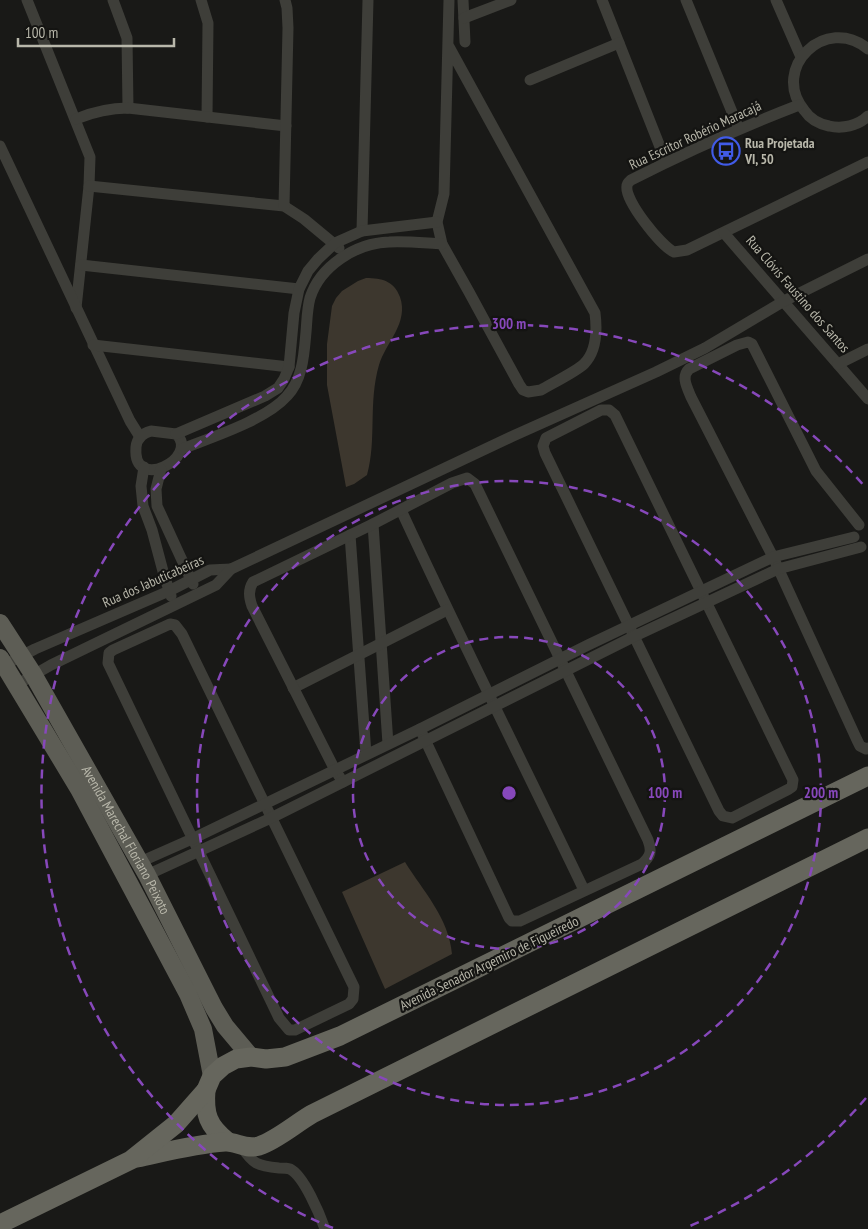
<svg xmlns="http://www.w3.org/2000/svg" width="868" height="1229" font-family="'PT Sans Narrow',sans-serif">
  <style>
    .water { fill: #3d372e }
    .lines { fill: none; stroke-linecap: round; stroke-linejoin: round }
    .minor { stroke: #3e3e39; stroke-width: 11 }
    .primary { stroke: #5d5d55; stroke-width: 18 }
    .trunk { stroke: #66665d; stroke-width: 19 }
    .ring { fill: none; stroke: #8748bb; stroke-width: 2.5; stroke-dasharray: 9 6 }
    .labels { text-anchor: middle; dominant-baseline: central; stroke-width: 4.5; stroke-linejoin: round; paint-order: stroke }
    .street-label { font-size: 14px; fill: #b8b7aa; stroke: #141412 }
    .poi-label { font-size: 14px; font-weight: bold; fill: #b8b7aa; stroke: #141412; text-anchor: start }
    .centre { fill: #8748bb; stroke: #141412; stroke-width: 2.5 }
    .ring-label { font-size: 15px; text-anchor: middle; font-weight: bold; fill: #8748bb; stroke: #141412; stroke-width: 4.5; stroke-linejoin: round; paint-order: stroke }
  </style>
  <rect width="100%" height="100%" fill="#191917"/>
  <g class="water">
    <path d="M366 278C382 278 394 281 400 297 409 323 386 342 379 365 368 403 377 440 367 475L354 484 346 487 327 385V344L332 306 336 298 342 291 358 281Z"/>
    <path d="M405 862C423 891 449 918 452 954L385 989 342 892Z"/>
  </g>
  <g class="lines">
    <g class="minor">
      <polyline points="27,0 90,157 89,186 76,308"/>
      <polyline points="113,0 127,38 128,108"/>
      <polyline points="201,0 208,23 207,117"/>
      <polyline points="463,0 465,42"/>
      <polyline points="602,0 666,162"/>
      <polyline points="686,0 739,129"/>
      <polyline points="776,0 801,57"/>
      <polyline points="464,18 511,0"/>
      <path d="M448 45 595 313C597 329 597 351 584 364 577 371 551 384 541 390L528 392 523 390 519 384 469 292 442 244 437 222 444 194 449 0"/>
      <path d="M868 49C826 14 770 68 804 110 810 119 819 124 829 126 842 129 858 126 868 116"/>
      <polyline points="530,80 619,43"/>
      <path d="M799 105C742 127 686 152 631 180 629 182 627 183 627 186 624 200 661 246 674 252L687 250 868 162"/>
      <path d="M76 119C93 112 109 108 128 108L286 126"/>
      <polyline points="0,146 130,421 140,437"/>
      <polyline points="89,186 284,206 304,219 339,248"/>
      <polyline points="284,206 288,28 287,8 285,0"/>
      <polyline points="362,231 368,0"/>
      <polyline points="724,233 868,399"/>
      <polyline points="81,265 299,289"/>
      <polyline points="93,345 289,367"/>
      <polyline points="838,364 868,349"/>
      <polygon points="601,410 609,410 615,415 793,780 792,787 789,789 732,818 723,816 719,811 545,453 543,446 546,438"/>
      <path d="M151 431 176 434C201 457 132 494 136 447 137 438 143 433 151 431Z"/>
      <polyline points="176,434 265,396 278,388 284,379 289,367 294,313 299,289 308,271 318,259 335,243 362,231 437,222"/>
      <path d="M182 449C212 437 266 420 287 396 303 379 304 354 306 332 307 321 307 309 310 298 320 266 356 243 389 242 406 241 424 243 442 244"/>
      <polyline points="144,467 141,486 143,506 152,530 164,575 171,596"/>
      <polyline points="161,469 156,489 157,506 193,584"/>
      <path d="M401 510C460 638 523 763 584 890"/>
      <polyline points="373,524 388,744"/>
      <path d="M859 525 816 471 752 344 748 342 737 345 689 369C681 377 687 387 691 397L773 557 857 740 860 746 866 749 868 748"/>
      <polyline points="350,535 366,754"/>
      <polygon points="170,624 175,625 182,634 354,987 353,999 349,1004 295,1030 289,1030 279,1018 108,663 109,653 113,650"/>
      <polyline points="4,665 35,649 169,591 210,570 231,569"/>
      <polyline points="16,685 51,665 216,585 231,569 513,436 656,372 705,348 784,301 868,259"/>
      <polyline points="293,688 447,610"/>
      <path d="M343 782 335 770 252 606C249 597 248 590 253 582L373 524 452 483 467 478 475 484 648 840C652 851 651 856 642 864L520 921H512L509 918 420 729"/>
      <polyline points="140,862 192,839 420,729 588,645 773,557 854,537"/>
      <polyline points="147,875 271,818 635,636 778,569 861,547"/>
      <path d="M241 1146C253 1164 257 1166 279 1168 282 1168 287 1168 290 1169 304 1176 320 1215 325 1229"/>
    </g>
    <g class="primary">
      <path id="s1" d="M0 623 33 674 147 875 214 1008 225 1026 251 1057"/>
      <polyline points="0,658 79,789 188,994 203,1029 212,1076"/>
    </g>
    <g class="trunk">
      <path d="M206 1090C204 1114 208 1126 227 1141"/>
      <path d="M137 1158C165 1152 195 1144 225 1142 236 1141 244 1150 259 1146 277 1140 295 1124 312 1114L868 838"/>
      <polyline points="0,1224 131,1160 176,1124 206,1090 212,1076 223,1066 236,1059 251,1057 266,1059 285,1057 340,1036 868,776"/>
    </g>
  </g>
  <g class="ring">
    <circle cx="509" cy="793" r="156"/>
    <circle cx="509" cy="793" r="312"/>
    <path d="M866 1098A469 469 0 0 1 685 1228M333 1228A469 469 0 1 1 866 488"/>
  </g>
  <defs>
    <g id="bus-ring" transform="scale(1.4375)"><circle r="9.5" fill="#141412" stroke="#415be7" stroke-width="1.5"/><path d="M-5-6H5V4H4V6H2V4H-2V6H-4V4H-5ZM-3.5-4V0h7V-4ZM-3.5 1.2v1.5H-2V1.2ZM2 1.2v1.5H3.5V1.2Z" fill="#415be7"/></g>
  </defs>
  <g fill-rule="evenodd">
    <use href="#bus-ring" x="726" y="151"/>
  </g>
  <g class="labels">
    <g class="street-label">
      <text transform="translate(695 135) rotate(-25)">Rua Escritor Robério Maracajá</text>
      <text transform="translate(798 294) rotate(49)">Rua Clóvis Faustino dos Santos</text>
      <text transform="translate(153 581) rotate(-24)">Rua dos Jabuticabeiras</text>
      <text stroke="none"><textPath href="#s1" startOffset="251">Avenida Marechal Floriano Peixoto</textPath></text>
      <text transform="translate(489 963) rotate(-26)">Avenida Senador Argemiro de Figueiredo</text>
    </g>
    <g class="poi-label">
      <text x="745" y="143">Rua Projetada<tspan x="745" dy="16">VI, 50</tspan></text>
    </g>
  </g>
  <circle cx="509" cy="793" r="8" class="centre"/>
  <g class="ring-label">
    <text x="509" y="329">300 m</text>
    <text x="665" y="798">100 m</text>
    <text x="821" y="798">200 m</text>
  </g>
  <path d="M18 38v8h156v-8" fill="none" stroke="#b8b7aa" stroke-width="2.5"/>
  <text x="25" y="38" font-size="15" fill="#b8b7aa" stroke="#141412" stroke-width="4" paint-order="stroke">100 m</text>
</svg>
